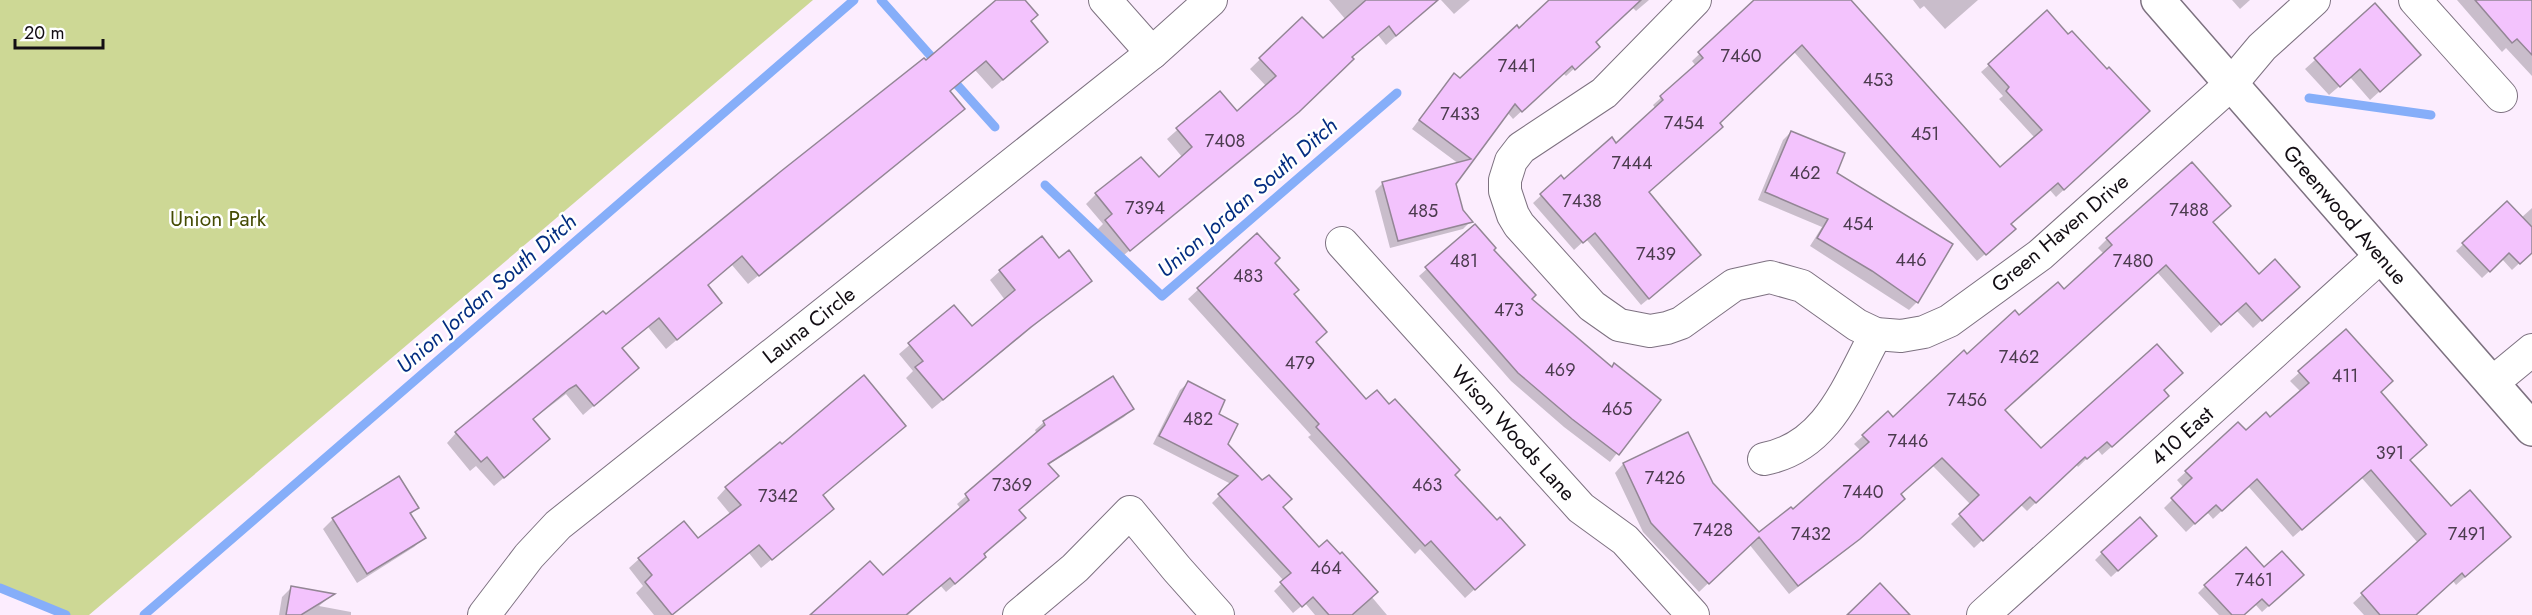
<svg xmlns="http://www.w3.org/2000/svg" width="2532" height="615" font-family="Jost,sans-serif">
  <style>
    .green { fill: #cdd895 }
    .shadow { fill: #0003 }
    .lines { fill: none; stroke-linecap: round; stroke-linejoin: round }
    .stream { stroke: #86aef9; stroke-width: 9 }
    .building { fill: #f3c3fd; stroke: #938695; stroke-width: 1.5 }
    .minor-casing { stroke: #7d7180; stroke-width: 34 }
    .tertiary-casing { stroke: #7d7180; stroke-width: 36 }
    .minor { stroke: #fff; stroke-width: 32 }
    .tertiary { stroke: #fff; stroke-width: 33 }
    .labels { text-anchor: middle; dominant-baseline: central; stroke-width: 5; stroke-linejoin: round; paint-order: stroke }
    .number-label { font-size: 18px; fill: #4b3b4e }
    .street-label { font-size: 21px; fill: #130e14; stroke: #fff }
    .park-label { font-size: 21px; fill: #444b03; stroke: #fff }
    .water-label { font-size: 22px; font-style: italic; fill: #042e81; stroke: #fff }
  </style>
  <rect width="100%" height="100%" fill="#fcedfe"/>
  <polygon class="green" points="0,0 813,0 89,615 69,615 0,585"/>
  <g class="shadow">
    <polygon points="998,0 1023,0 1037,52 992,89 975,70 949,91 963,109 953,119 748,284 732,265 706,286 720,303 666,349 648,327 621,349 637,368 583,415 566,394 532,420 538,449 494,486 476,466 470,471 447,443 456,433 926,62"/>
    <polygon points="1329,0 1437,0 1386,45 1378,35 1351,58 1287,121 1119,259 1096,231 1103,224 1086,204 1096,194 1158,180 1183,158 1167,139 1219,93 1237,113 1266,86 1250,69 1302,19 1323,40 1346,20"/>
    <polygon points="1441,0 1470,0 1454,14"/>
    <polygon points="1551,0 1649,0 1636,11 1632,7 1594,42 1590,54 1566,76 1563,73 1513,119 1507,112 1454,184 1461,210 1471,221 1463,229 1390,248 1375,191 1383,183 1459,164 1412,129 1454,75 1460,79"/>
    <polygon points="1756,0 1852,0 1851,1 2000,169 2035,138 1999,99 2003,96 1981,72 1989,65 2140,119 2056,197 2049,189 2009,224 2006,236 1977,261 1794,52 1647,193 1692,263 1641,305 1586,239 1574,250 1533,203 1561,177 1564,181 1616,145 1656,109 1653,105 1696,66 1692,61"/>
    <polygon points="1913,0 1978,0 1945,29 1924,6 1920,9"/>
    <polygon points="2232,0 2250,0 2240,9"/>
    <polygon points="2457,0 2532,0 2532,76 2506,48 2502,52"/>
    <polygon points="2375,6 2409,65 2370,100 2350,77 2329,95 2305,69"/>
    <polygon points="1791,132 1835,174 1917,302 1909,310 1810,246 1822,227 1758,200 1783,140"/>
    <polygon points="2507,203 2521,218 2532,208 2532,251 2512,270 2502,259 2482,278 2456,251"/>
    <polygon points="2211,222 2259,276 2289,295 2253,328 2236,310 2211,333 2157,272 2004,410 2040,450 2162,390 2159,405 2102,455 2097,449 2078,467 2076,464 2027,511 2020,504 1974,548 1951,524 1971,505 1932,465 1900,495 1895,507 1849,548 1789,594 1749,544 1699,592 1643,532 1615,473 1623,464 1687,434 1712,484 1759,534 1792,511 1861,451 1854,444 1863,436 1893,419 1967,356 2019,317 2064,291 2104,254 2098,248 2107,239"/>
    <polygon points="1475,226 1530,300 1611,368 1659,400 1610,462 1564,427 1511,381 1419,276"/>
    <polygon points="1257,235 1292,294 1314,342 1366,401 1454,475 1513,554 1465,598 1420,549 1415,554 1308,437 1311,435 1188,299"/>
    <polygon points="1059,260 1090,280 932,409 906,378 913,371 899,354 954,307 971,328 1005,300 990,280 1000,271"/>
    <polygon points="2346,331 2379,392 2408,461 2451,508 2500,546 2456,585 2453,581 2415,615 2364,615 2353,603 2418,543 2361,477 2293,537 2248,486 2213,519 2207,512 2186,532 2164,508 2184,488 2177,480 2238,424 2246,432 2270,419 2301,392 2290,381"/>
    <polygon points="1188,383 1217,414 1226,444 1319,549 1371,596 1387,615 1315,615 1305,603 1293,613 1274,591 1284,581 1212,503 1231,484 1153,444 1180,390"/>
    <polygon points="1132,409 1124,417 1048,465 1018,511 976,566 946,592 940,585 908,615 813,615 883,577 961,509 957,504 1037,434 1035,430 1044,422"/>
    <polygon points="904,426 822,496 832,509 761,568 749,553 672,615 654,615 636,593 643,586 629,568 639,559 698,541 731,515 717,498 726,488"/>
    <polygon points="417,508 410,515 424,538 414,547 357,583 323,529 333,519"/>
    <polygon points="2148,543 2111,577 2095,560 2102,553"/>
    <polygon points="2264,569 2295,582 2262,612 2255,604 2243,615 2219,615 2198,593 2205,586"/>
    <polygon points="292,587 332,595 319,606 351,612 351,615 279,615 282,597"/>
  </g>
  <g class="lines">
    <g class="stream">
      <polyline points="881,0 937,63"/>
      <polyline points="951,78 995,127"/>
      <polyline points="2309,98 2431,115"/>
      <polyline points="1045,185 1162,296 1397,93"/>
      <polyline points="0,588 66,615"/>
      <polyline points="144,615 854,0"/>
    </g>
  </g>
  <g class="building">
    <polygon points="996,0 1025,0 1038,15 1031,21 1048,42 1003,80 986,61 950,91 965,109 759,276 742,256 708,285 722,303 677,340 659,318 622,348 639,368 594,406 576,385 569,389 533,419 550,439 504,478 487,457 481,462 455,432 603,311 606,314 780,172 924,58 926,60"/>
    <polygon points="1366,0 1438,0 1396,36 1389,26 1352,57 1354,59 1299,112 1130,251 1105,220 1112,214 1095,193 1141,157 1159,177 1192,147 1176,128 1220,91 1237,111 1276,76 1259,58 1302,17 1323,38"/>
    <polygon points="1549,0 1641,0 1596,42 1600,47 1575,70 1572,66 1522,112 1515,104 1456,184 1463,210 1473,222 1398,241 1382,182 1471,159 1419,120 1454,73 1460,78 1517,25 1519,28"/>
    <polygon points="1754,0 1851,0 2000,167 2042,130 2006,91 2009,87 1988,64 2047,10 2068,34 2072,31 2107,69 2109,67 2150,111 2064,190 2058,183 2011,224 2016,229 1986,255 1802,45 1720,123 1723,127 1649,192 1701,255 1649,299 1595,233 1583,243 1540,194 1561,175 1564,179 1612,137 1616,143 1663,100 1660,96 1703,58 1698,52"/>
    <polygon points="2475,0 2532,0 2532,55 2517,39 2512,43"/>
    <polygon points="2375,3 2421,55 2380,92 2360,69 2340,87 2314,58"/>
    <polygon points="1791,131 1845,153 1837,173 1953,244 1918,303 1872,271 1817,238 1828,219 1765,192"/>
    <polygon points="2192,162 2231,206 2213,222 2259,274 2275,259 2300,287 2262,321 2246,303 2221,325 2166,265 2005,410 2041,448 2157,344 2183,373 2164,390 2169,396 2112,447 2107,442 2087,459 2085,457 2036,503 2030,497 1983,541 1959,514 1979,495 1942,458 1901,494 1905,499 1860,539 1798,586 1759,537 1709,584 1651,523 1623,463 1688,432 1713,483 1759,532 1791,507 1793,509 1869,442 1862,435 1888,411 1893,417 1964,350 1967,354 2015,310 2019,315 2058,282 2064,289 2112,245 2106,238"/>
    <polygon points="2507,201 2532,227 2532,253 2520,264 2509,253 2490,272 2462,243"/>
    <polygon points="1475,224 1496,248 1494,250 1536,295 1532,299 1612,367 1614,363 1661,400 1619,455 1572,419 1518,373 1425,267"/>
    <polygon points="1257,233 1280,258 1275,263 1299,290 1294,294 1327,332 1316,342 1366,399 1377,390 1389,404 1395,399 1460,470 1455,475 1497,520 1500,517 1525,545 1475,590 1431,541 1425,546 1316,427 1319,424 1197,288"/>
    <polygon points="1042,236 1059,258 1069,250 1092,281 1031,327 943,400 915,367 923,361 908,343 954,305 972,326 1015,290 999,270"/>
    <polygon points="2346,329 2393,381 2381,392 2427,445 2410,460 2451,506 2470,490 2511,537 2465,577 2462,573 2416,615 2380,615 2361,593 2426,534 2371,470 2302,530 2257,479 2222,511 2216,505 2195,524 2171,498 2192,478 2185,471 2238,422 2246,430 2266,412 2270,417 2309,383 2298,371"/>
    <polygon points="864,375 906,426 823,495 834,509 772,560 759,545 672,615 645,582 652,575 638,558 684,521 698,538 741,505 725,487 780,442 782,444"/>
    <polygon points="1113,376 1134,409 1048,464 1059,476 1019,510 1026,518 984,554 986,557 955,584 950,578 906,615 810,615 870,561 883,575 969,500 965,494 1045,425 1043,421"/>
    <polygon points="1188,381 1225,400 1219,414 1238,424 1228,444 1262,480 1269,475 1292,499 1283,507 1319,547 1327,540 1340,554 1342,552 1378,592 1352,615 1329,615 1313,597 1302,607 1280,582 1291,573 1218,494 1238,476 1159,436"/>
    <polygon points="399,476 419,508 410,513 426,538 367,574 332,518"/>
    <polygon points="2140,517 2157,536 2118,571 2101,552"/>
    <polygon points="2246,547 2264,567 2282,551 2304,575 2269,606 2262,599 2244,615 2232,615 2204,585"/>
    <polygon points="1880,583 1910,615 1847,615"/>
    <polygon points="291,586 335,594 301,615 286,615"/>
  </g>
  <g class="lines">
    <g class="minor-casing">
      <g id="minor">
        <polyline points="1105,0 1152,53"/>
        <polyline points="1695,0 1604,93 1521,148 1511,161 1505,180 1505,191 1513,215 1519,225 1592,306 1619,325 1650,331 1667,328 1681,323 1734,285 1770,277 1802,286 1857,325 1876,334 1901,336 1924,332 1949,321 2040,255 2231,84 2262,47 2314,0"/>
        <polyline points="2415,0 2501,96"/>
        <polyline points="1342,243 1581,508 1625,540 1693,615"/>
        <polyline points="2492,383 2532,350"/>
        <path d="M1764 459C1828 447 1848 385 1876 334"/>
        <polyline points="484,615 529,556 558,525 1152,53 1211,0"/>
        <polyline points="1019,615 1075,568 1130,512 1177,569 1218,615"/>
        <polyline points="1983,615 2381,256"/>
      </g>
    </g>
    <g class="tertiary-casing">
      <polyline id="tertiary" points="2158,0 2532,429"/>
    </g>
    <use href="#minor" class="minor"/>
    <use href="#tertiary" class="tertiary"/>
  </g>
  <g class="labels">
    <g class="number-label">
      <text x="1741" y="56">7460</text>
      <text x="1517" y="66">7441</text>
      <text x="1878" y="80">453</text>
      <text x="1460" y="114">7433</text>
      <text x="1684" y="123">7454</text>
      <text x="1925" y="134">451</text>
      <text x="1225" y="141">7408</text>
      <text x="1632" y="163">7444</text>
      <text x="1805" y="173">462</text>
      <text x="1582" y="201">7438</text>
      <text x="1145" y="208">7394</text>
      <text x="2189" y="210">7488</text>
      <text x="1423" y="211">485</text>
      <text x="1858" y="224">454</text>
      <text x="1656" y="254">7439</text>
      <text x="1911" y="260">446</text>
      <text x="1464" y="261">481</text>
      <text x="2133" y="261">7480</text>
      <text x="1248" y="276">483</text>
      <text x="1509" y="310">473</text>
      <text x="2019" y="357">7462</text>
      <text x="1300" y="363">479</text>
      <text x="1560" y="370">469</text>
      <text x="2345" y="376">411</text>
      <text x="1967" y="400">7456</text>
      <text x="1617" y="409">465</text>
      <text x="1198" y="419">482</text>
      <text x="1908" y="441">7446</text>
      <text x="2390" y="453">391</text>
      <text x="1665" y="478">7426</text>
      <text x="1012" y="485">7369</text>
      <text x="1427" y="485">463</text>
      <text x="1863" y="492">7440</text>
      <text x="778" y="496">7342</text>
      <text x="1713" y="530">7428</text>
      <text x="1811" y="534">7432</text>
      <text x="2467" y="534">7491</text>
      <text x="1326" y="568">464</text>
      <text x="2254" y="580">7461</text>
    </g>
    <g class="street-label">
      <text transform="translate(2345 215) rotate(49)">Greenwood Avenue</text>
      <text transform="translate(2060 233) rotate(-40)">Green Haven Drive</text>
      <text transform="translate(809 325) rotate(-38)">Launa Circle</text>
      <text transform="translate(1513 433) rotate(48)">Wison Woods Lane</text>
      <text transform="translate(2182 436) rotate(-42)">410 East</text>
    </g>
    <g class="park-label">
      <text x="218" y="219">Union Park</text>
    </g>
    <g class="water-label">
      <text transform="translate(1247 197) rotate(-41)">Union Jordan South Ditch</text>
      <text transform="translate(486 293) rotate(-41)">Union Jordan South Ditch</text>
    </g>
  </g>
  <path d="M15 39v9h88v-9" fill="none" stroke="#130e14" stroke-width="3"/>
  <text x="24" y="39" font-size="18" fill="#130e14" stroke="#ffffff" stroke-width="4.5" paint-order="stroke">20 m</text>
</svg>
